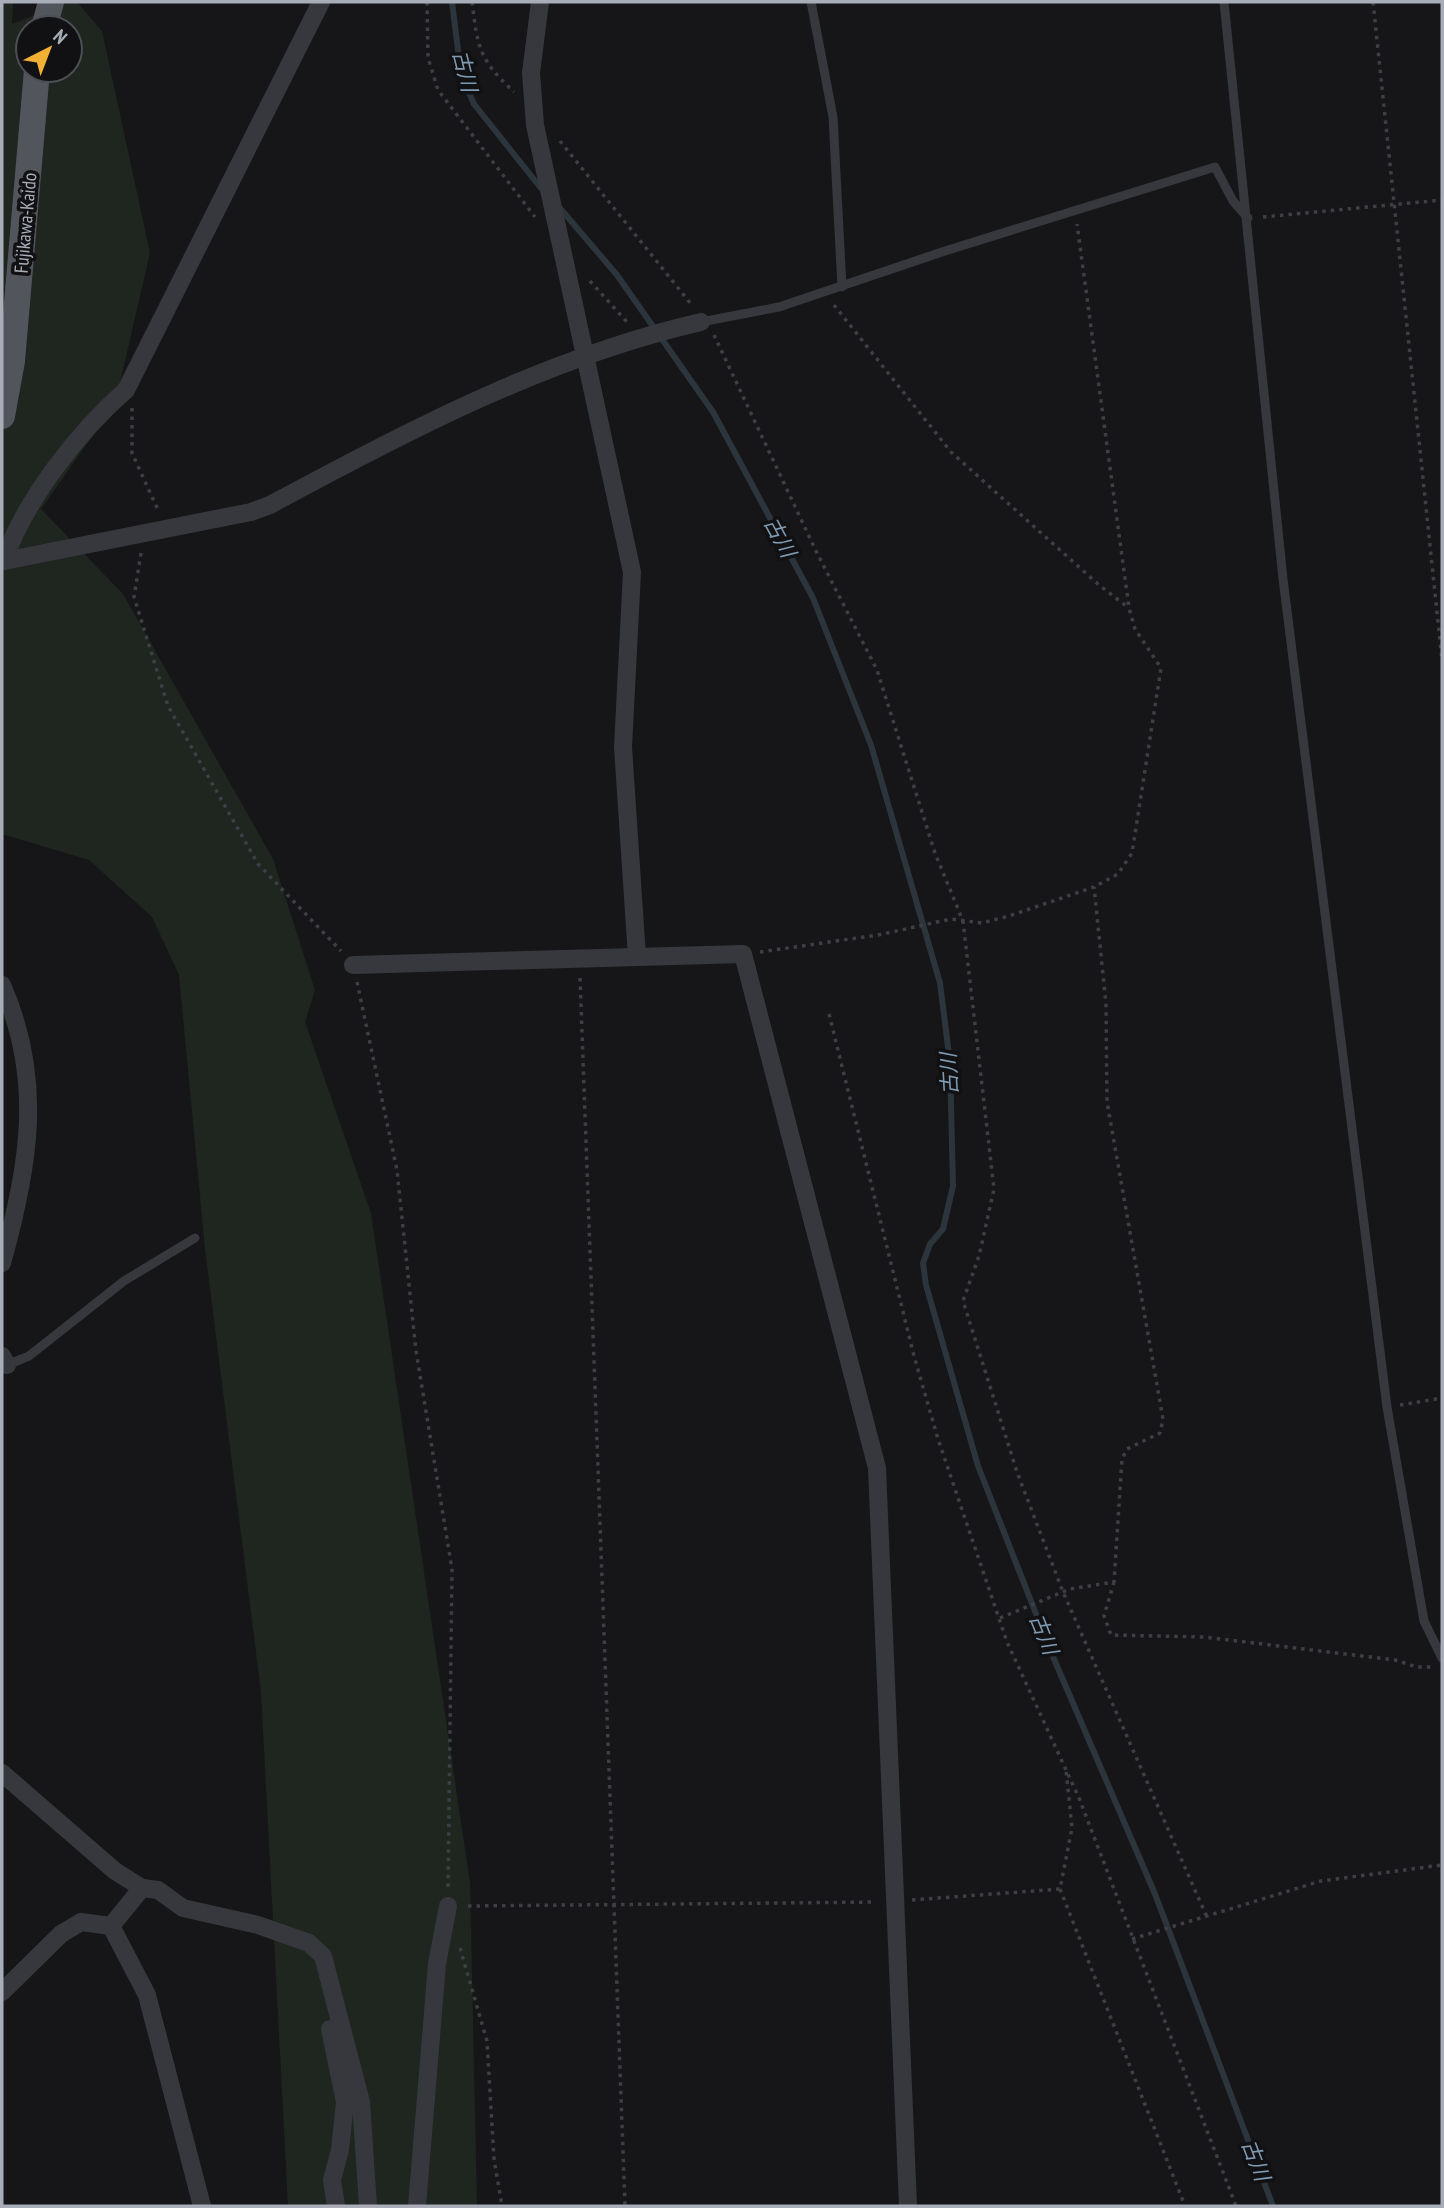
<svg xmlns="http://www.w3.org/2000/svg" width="1444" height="2208" font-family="'PT Sans Narrow','Noto Sans JP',sans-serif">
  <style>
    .green { fill: #1e261f; fill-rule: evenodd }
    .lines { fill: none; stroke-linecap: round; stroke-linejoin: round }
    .stream { stroke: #2c353c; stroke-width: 6 }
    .path { stroke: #3d3f44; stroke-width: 3.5; stroke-dasharray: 3.5 5; stroke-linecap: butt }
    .service { stroke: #37383d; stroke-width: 9 }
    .minor { stroke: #37383d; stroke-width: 18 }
    .primary { stroke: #53555c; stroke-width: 26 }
    .labels { text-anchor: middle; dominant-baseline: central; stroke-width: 7; stroke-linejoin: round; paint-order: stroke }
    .street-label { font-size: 19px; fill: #a8adb8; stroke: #111113 }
    .water-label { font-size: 21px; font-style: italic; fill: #7f9bb3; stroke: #111113 }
  </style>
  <rect width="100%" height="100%" fill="#161618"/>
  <path class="green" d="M2 2H13L12 24 69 2H77L102 31 150 253 115 404 41 509 123 594 273 859 315 990 305 1022 371 1213 470 1883 477 2206H288L261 1692 205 1249 179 975 152 917 89 860 2 834ZM28 28H70V70H28Z"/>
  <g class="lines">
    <g class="stream">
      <polyline points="452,2 461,74 474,104 544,192"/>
      <polyline points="559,207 617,275 713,412 813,598 871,745 940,983 950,1063 953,1186 943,1229 930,1244 923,1263 926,1285 978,1466 1051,1652 1155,1894 1273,2206"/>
    </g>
    <g class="path">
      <polyline points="427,2 428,58 438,90 535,217"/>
      <path d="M472 2C478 49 479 59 514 92"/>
      <polyline points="1373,2 1442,660"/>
      <polyline points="560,141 691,304"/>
      <polyline points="1263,217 1442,200"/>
      <polyline points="590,281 627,322"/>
      <polyline points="834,305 951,452 1099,585 1129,608"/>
      <polyline points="714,335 816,551 877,670 935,853 963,921 994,1189 979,1256 963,1301 1017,1472 1063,1592 1206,1915"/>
      <polyline points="132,408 132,453 158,510"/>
      <polyline points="141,553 134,597 168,706 258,864 341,951"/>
      <polyline points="760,952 878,935 951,919 982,923 1009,916 1094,887 1118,874 1132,853 1161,668 1135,629 1129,608 1077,224"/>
      <polyline points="580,978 625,2206"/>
      <polyline points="357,982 397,1170 416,1351 452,1569 448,1890"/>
      <polyline points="829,1014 914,1356 938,1439 1007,1642 1079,1798 1236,2206"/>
      <polyline points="1400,1405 1442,1398"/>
      <polyline points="1114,1582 1104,1616 1111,1635 1204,1637 1395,1660 1417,1667 1432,1667"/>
      <polyline points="1000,1618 1070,1589 1114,1582 1122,1459 1127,1449 1160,1433 1163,1419 1107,1102 1106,1004 1094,887"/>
      <polyline points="1060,1889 1185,2206"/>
      <polyline points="912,1900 1060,1889 1072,1828 1066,1770"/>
      <polyline points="468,1906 876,1902"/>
      <polyline points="1132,1939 1321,1881 1442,1865"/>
      <polyline points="460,1948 487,2041 494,2159 502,2206"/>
    </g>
    <g class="service">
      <polyline points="811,2 833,117 842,287"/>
      <polyline points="1224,2 1283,579 1387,1407 1424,1621 1442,1658"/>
      <polyline points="701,322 779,307 945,251 1215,167 1233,201 1248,218"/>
      <polyline points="7,1365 29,1356 124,1281 195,1238"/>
    </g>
    <g class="minor">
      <polyline points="540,2 531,73 535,125 632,572 623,747 637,957"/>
      <path d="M4 561 251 512 270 505C407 431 548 357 701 322"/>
      <path d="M4 561C24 501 79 431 126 390L321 2"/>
      <polyline points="353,965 743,954 877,1468 908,2206"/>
      <path d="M2 985C44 1080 29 1167 2 1263"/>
      <polyline points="2,1356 7,1365"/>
      <polyline points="2,1773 115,1871 142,1888 158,1890 183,1908 258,1925 309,1943 323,1956 361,2102 368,2206"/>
      <polyline points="111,1926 147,1995 202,2206"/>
      <polyline points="2,1992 61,1934 81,1922 111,1926 142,1888"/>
      <polyline points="330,2029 345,2102 340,2150 332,2180 336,2206"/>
      <polyline points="417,2206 437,1964 448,1906"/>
    </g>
    <g class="primary">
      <polyline points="44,28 51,2"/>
      <polyline points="2,416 12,361 37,70"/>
    </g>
  </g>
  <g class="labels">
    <g class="street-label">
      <text transform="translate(25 223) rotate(-85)">Fujikawa-Kaido</text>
    </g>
    <g class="water-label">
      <text transform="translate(465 71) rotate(76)">古川</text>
      <text transform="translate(780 537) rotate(62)">古川</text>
      <text transform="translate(949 1074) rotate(-93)">古川</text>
      <text transform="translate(1044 1634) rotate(68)">古川</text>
      <text transform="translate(1256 2160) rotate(69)">古川</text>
    </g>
  </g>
  <rect width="1444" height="2208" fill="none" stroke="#a8adb8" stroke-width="7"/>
  <g transform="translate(49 49) rotate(42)"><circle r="33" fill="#111113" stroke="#4d4f55" stroke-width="2"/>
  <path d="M0-5L12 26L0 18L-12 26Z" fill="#f2b134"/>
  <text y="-10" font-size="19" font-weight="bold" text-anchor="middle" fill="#a8adb8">N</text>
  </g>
</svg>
